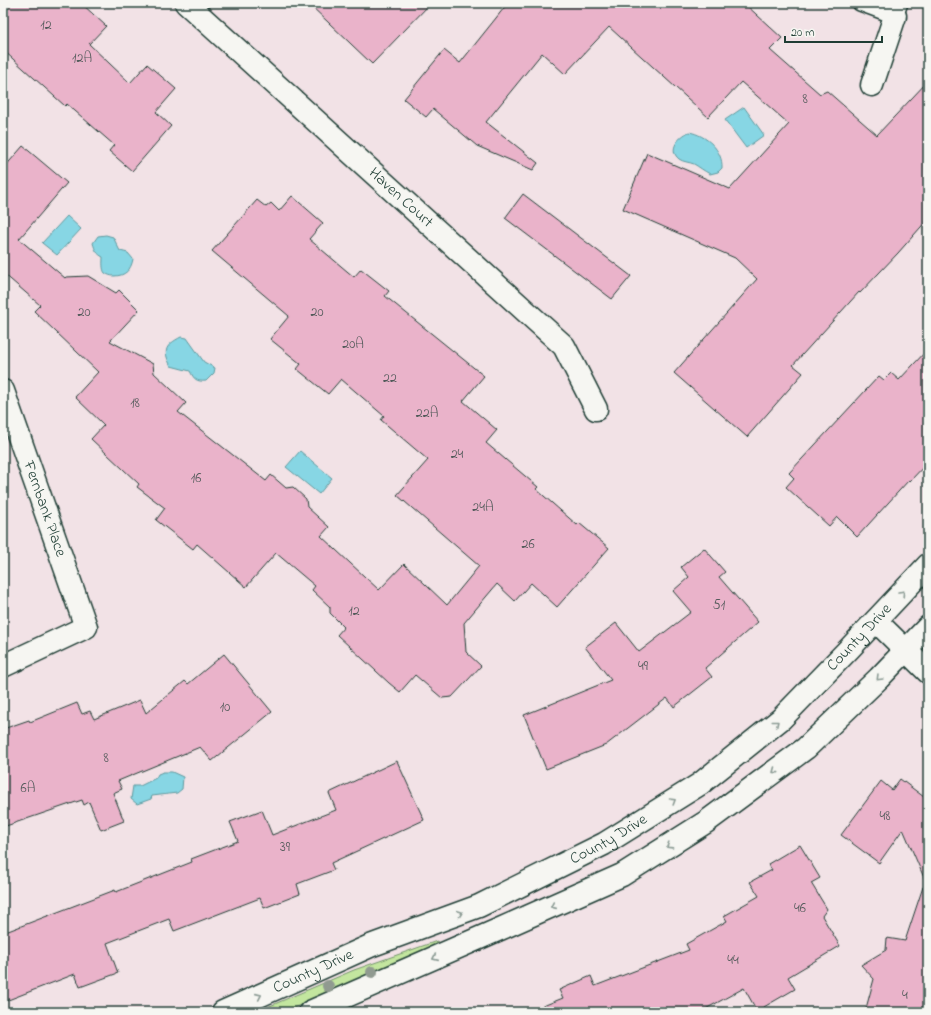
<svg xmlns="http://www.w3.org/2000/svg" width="931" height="1015" font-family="'Indie Flower',sans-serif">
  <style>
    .green { fill: #c3e69f; stroke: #71926a }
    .water { fill: #87d6e4; stroke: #5d999e }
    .building { fill: #eab3ca; stroke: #1f3d34 }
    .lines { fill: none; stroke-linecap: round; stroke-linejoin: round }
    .lane-casing { stroke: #1f3d34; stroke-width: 18 }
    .street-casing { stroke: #1f3d34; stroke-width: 25 }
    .secondary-casing { stroke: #1f3d34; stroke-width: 25 }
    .lane { stroke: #f6f6f2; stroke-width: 15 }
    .street { stroke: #f6f6f2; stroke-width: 22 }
    .secondary { stroke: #f6f6f2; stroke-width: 22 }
    .tree { fill: #909a90 }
    .oneway { stroke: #8a9a93 }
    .labels { text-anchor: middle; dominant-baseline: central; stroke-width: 3; stroke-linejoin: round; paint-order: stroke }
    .number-label { font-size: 14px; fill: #525a5a }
    .street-label { font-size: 16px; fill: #1f3d34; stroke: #f6f6f2 }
  </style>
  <rect width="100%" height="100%" fill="#f2e2e6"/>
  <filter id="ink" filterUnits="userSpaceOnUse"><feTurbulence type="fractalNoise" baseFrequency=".025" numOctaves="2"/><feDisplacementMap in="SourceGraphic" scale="8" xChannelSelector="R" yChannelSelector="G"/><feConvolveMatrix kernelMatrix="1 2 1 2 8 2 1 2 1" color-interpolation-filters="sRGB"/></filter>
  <g filter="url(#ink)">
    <polygon class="green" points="437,941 439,946 284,1012 256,1012 354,970"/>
    <g class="water">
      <polygon points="744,107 764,135 746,148 725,120"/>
      <path d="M689 132C706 135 723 150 722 168L718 172 710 174C704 171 699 167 694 164 689 162 683 162 679 159 667 149 680 136 689 132Z"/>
      <polygon points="67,216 81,229 57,255 42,243"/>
      <path d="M106 235 113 237 120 251 128 253 133 259C131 270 125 276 114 276 111 276 108 275 105 273 102 269 103 262 103 257 97 254 95 250 93 243L98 236Z"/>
      <path d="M181 337 187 338 204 362 215 368 214 373 206 381C196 382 194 379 190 371L171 366C162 350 166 345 181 337Z"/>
      <polygon points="300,451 332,478 319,494 286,467"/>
      <polygon points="163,772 172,772 183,777 182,789 177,793 152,796 151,799 137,804 131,799 133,786 140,786 156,778 158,774"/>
    </g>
    <g class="building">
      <polygon points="3,3 81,3 106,26 89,44 130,83 147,64 176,89 156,112 171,126 132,171 109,151 114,145 67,104 65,106 3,50"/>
      <polygon points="308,3 431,3 372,64"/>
      <polygon points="508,3 744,3 782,38 770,50 820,94 827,91 877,135 928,81 928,219 898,253 860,293 859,292 793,365 803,373 747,437 674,373 757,279 735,258 623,209 647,153 730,189 789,124 741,82 708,117 609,27 565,74 542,53 486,122 538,163 533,170 477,146 433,109 426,117 404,99 444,50 460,63"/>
      <polygon points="23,146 67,183 19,239 65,278 66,277 88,276 116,293 119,290 139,310 110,341 153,364 154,373 186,403 178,412 266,481 271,475 286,488 293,487 306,499 307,507 329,527 321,536 379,590 404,564 447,605 479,566 397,495 428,460 381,420 384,416 341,379 328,394 297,369 301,364 270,339 289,316 212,251 257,200 266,207 271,203 279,211 292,196 323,223 309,239 354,277 361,269 389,291 385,296 484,376 463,401 497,430 486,443 538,487 536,489 577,525 579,523 609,548 557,607 531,583 515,601 497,584 464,623 466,652 481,666 452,697 442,698 415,675 400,692 389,683 337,635 344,627 330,613 330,607 312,590 315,586 276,553 246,587 197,544 193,549 156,520 165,508 137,487 139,484 91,439 104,425 75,397 98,372 34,311 40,305 3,273 3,169"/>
      <polygon points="523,194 631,276 612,299 505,218"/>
      <polygon points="928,349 928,462 910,481 909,480 857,537 837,517 829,526 786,487 794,478 789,473 879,376 884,380 891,373 899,380"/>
      <polygon points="704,548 725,572 719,577 758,622 705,668 712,677 674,707 667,698 606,745 546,769 524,715 611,680 585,647 616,623 639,652 691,612 673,591 689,577 681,567"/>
      <polygon points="224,654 272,712 212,761 200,747 118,781 122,789 113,793 124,821 101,830 89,802 84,805 82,800 3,827 3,729 29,720 30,722 77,703 82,714 90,711 94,719 140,700 146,713 185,681 188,684"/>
      <polygon points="397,761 424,820 331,863 334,870 297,884 300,894 264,908 260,898 174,931 169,919 107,943 118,973 80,987 75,974 3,1002 3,933 115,890 116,892 192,862 191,859 238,841 230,822 262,810 272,835 336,810 329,793"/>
      <polygon points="900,779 928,800 928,887 903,829 879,863 841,835 881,781 892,790"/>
      <polygon points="800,845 820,878 811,883 827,909 822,916 840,946 788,977 795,989 757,1011 744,988 700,1012 534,1012 533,1010 563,998 559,990 591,976 595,986 689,950 686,944 727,921 724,916 759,896 750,882 772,870 768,864"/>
      <polygon points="923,887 928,888 928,1012 865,1012 874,979 861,965 886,950 887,938 905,941"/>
    </g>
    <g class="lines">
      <g class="lane-casing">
        <polyline id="lane" points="860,3 895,16 900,3"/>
      </g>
      <g class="street-casing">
        <g id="street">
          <path id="s1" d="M186 3 564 346 596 409"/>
          <polyline points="872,85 895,16"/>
          <path id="s2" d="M3 391 86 627 3 666"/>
        </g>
      </g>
      <g class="secondary-casing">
        <g id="secondary">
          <polyline points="876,621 928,672"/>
          <path id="s3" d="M223 1012 370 946 479 906 604 844 700 784 781 719 849 649 928 565"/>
          <polyline points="310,1012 500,929 622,875 706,822 806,748 879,678 928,627"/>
        </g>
      </g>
      <use href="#lane" class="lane"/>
      <use href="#street" class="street"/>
      <use href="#secondary" class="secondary"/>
    </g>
    <g class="tree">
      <circle cx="372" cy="972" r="6"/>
      <circle cx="328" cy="986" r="6"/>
    </g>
    <defs><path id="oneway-chevron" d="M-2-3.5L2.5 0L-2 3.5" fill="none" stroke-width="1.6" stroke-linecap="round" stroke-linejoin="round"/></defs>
    <g class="oneway">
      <use href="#oneway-chevron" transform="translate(902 593) rotate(-47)"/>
      <use href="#oneway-chevron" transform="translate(879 678) rotate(135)"/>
      <use href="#oneway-chevron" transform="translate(776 723) rotate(-39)"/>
      <use href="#oneway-chevron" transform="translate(775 771) rotate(143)"/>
      <use href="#oneway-chevron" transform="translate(673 801) rotate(-32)"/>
      <use href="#oneway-chevron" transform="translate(669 846) rotate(148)"/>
      <use href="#oneway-chevron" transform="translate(553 906) rotate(156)"/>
      <use href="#oneway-chevron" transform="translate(460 913) rotate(-20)"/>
      <use href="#oneway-chevron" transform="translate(435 958) rotate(156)"/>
      <use href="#oneway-chevron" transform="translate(259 996) rotate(-24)"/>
    </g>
  </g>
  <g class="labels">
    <g class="number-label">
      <text x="46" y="25">12</text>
      <text x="82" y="58">12A</text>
      <text x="805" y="99">8</text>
      <text x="84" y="312">20</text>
      <text x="317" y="312">20</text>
      <text x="353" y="344">20A</text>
      <text x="390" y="378">22</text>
      <text x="135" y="403">18</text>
      <text x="427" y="413">22A</text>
      <text x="457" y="454">24</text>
      <text x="196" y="478">16</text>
      <text x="483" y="507">24A</text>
      <text x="528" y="544">26</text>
      <text x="719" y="605">51</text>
      <text x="354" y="611">12</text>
      <text x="643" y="666">49</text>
      <text x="225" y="707">10</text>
      <text x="106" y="758">8</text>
      <text x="28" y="788">6A</text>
      <text x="885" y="816">48</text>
      <text x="285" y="847">39</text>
      <text x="800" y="908">46</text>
      <text x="733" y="960">44</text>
      <text x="905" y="995">4</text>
    </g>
    <g class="street-label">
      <text stroke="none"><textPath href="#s1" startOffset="290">Haven Court</textPath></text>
      <text stroke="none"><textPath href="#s2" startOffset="125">Fernbank Place</textPath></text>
      <text stroke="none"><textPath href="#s3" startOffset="747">County Drive</textPath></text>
      <text stroke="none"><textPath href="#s3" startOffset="423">County Drive</textPath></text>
      <text stroke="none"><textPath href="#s3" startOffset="99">County Drive</textPath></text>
    </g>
  </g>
  <rect width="931" height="1015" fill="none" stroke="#f6f6f2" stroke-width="16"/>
  <rect x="8" y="8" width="915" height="999" fill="none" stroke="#1f3d34" stroke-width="1.5" filter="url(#ink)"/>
  <path d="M785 36v6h97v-6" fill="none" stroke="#1f3d34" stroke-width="2"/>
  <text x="791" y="36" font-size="12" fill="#1f3d34" stroke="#f6f6f2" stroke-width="3" paint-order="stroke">20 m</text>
</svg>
